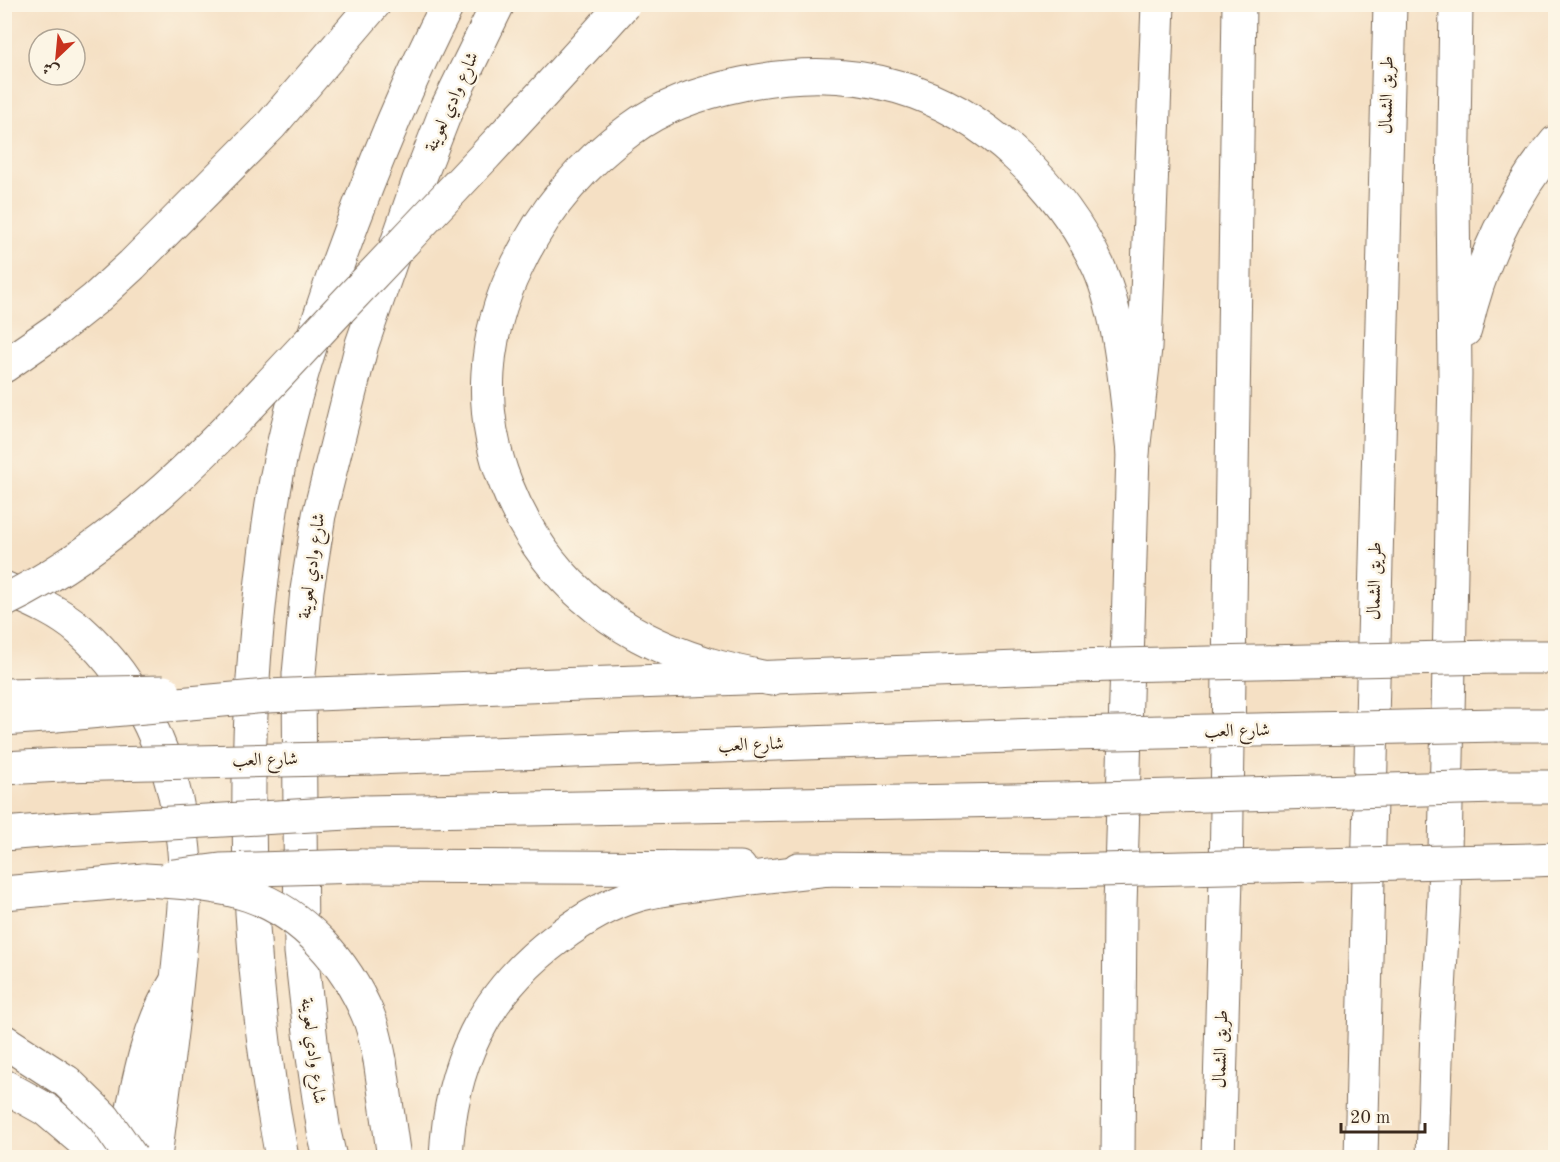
<svg xmlns="http://www.w3.org/2000/svg" width="1560" height="1162" font-family="'Old Standard TT',Amiri,serif">
  <style>
    .lines { fill: none; stroke-linecap: round; stroke-linejoin: round }
    .minor-casing { stroke: #7c6a58; stroke-width: 35 }
    .major-casing { stroke: #7c6a58; stroke-width: 35 }
    .highway-casing { stroke: #7c6a58; stroke-width: 35 }
    .minor { stroke: #fff; stroke-width: 33 }
    .major { stroke: #fff; stroke-width: 33 }
    .highway { stroke: #fff; stroke-width: 33 }
    .minor-bridge-casing { stroke: #7c6a58; stroke-width: 35; stroke-linecap: butt }
    .major-bridge-casing { stroke: #7c6a58; stroke-width: 35; stroke-linecap: butt }
    .highway-bridge-casing { stroke: #7c6a58; stroke-width: 35; stroke-linecap: butt }
    .minor-bridge { stroke: #fff; stroke-width: 33 }
    .major-bridge { stroke: #fff; stroke-width: 33 }
    .highway-bridge { stroke: #fff; stroke-width: 33 }
    .labels { text-anchor: middle; dominant-baseline: central; stroke-width: 5; stroke-linejoin: round; paint-order: stroke }
    .street-label { font-size: 18px; fill: #3b2a1e; stroke: #fcf5e5 }
  </style>
  <rect width="100%" height="100%" fill="#fcf5e5"/>
  <filter id="ink" filterUnits="userSpaceOnUse"><feTurbulence type="fractalNoise" baseFrequency=".0167" numOctaves="2"/><feDisplacementMap in="SourceGraphic" scale="12" xChannelSelector="R" yChannelSelector="G"/><feConvolveMatrix kernelMatrix="1 2 1 2 8 2 1 2 1" color-interpolation-filters="sRGB"/></filter>
  <filter id="wash" filterUnits="userSpaceOnUse"><feTurbulence type="fractalNoise" baseFrequency=".008" numOctaves="4" result="noise"/><feDisplacementMap in="SourceGraphic" scale="24" xChannelSelector="R" yChannelSelector="G"/><feGaussianBlur stdDeviation="1.35" result="paint"/><feColorMatrix in="noise" values="0 0 0 0 0 0 0 0 0 0 0 0 0 0 0 0 0 1.4 0 .05"/><feComposite in="paint" operator="in"/></filter>
  <g filter="url(#wash)">
    <rect width="100%" height="100%" fill="#f5e0c4"/>
  </g>
  <g filter="url(#ink)">
    <g class="lines">
      <g class="minor-casing">
        <g id="minor">
          <polyline points="4,695 55,694"/>
          <path d="M123 1158C136 1098 143 1034 176 982"/>
        </g>
      </g>
      <g class="major-casing">
        <g id="major">
          <polyline points="4,366 56,330 95,299 132,265 271,125 374,4"/>
          <path d="M4 588C31 600 58 611 80 630 139 682 175 764 183 842 188 880 183 921 179 959 173 1026 163 1092 155 1158"/>
          <polyline points="1496,657 1556,657"/>
          <polyline points="366,692 1071,666"/>
          <polyline points="4,719 56,715"/>
          <polyline points="1498,725 1556,725"/>
          <polyline points="372,758 1069,734"/>
          <polyline points="4,768 61,765"/>
          <polyline points="1496,787 1556,787"/>
          <polyline points="365,812 1064,799"/>
          <polyline points="4,834 64,829"/>
          <polyline points="1533,860 1556,859"/>
          <polyline points="361,866 740,868"/>
          <polyline points="798,869 1057,871"/>
          <polyline points="4,893 144,880"/>
          <polyline points="4,1041 67,1082"/>
          <polyline points="4,1086 45,1109 103,1158"/>
          <path d="M282 1158C248 976 240 800 258 617 263 569 268 522 277 475 290 406 312 339 334 274 367 182 403 91 448 4"/>
          <polyline points="330,1158 324,1132 312,1050 301,952 299,674 307,590 319,515 362,344 419,180 447,108 498,4"/>
        </g>
      </g>
      <g class="highway-casing">
        <g id="highway">
          <path d="M1465 330C1480 263 1511 195 1556 142"/>
          <path d="M771 679C749 674 726 670 705 663 611 634 542 575 506 484 477 412 483 334 517 266 543 211 581 165 631 129 663 105 703 92 742 84 793 73 847 72 898 87 985 112 1062 187 1099 268 1122 321 1126 395 1133 452"/>
          <polyline points="380,1060 394,1158"/>
          <path d="M446 1158C450 1065 483 994 558 938 582 920 608 904 638 895 658 889 680 887 701 884 743 879 785 874 828 869"/>
          <polyline points="1118,1158 1120,907 1133,452 1145,348 1158,4"/>
          <polyline points="1218,1158 1226,877 1239,4"/>
          <polyline points="1361,1158 1390,4"/>
          <polyline points="1433,1158 1437,1028 1444,898 1450,619 1455,375 1453,198 1456,4"/>
        </g>
      </g>
      <use href="#minor" class="minor"/>
      <use href="#major" class="major"/>
      <use href="#highway" class="highway"/>
      <g class="minor-bridge-casing">
        <polyline id="minor-bridge" points="55,694 164,692"/>
      </g>
      <g class="major-bridge-casing">
        <g id="major-bridge">
          <polyline points="1071,666 1496,657"/>
          <polyline points="56,715 267,696 366,692"/>
          <polyline points="1069,734 1498,725"/>
          <polyline points="61,765 372,758"/>
          <polyline points="1064,799 1496,787"/>
          <polyline points="64,829 365,812"/>
          <polyline points="1057,871 1533,860"/>
          <polyline points="173,876 220,870 361,866"/>
          <polyline points="67,1082 104,1118 132,1158"/>
        </g>
      </g>
      <g class="highway-bridge-casing">
        <g id="highway-bridge">
          <path d="M4 601C138 536 242 413 342 307 437 207 532 107 624 4"/>
          <path d="M144 880C179 882 216 884 249 895 304 914 346 963 368 1015 374 1029 377 1045 380 1060"/>
        </g>
      </g>
      <use href="#minor-bridge" class="minor-bridge"/>
      <use href="#major-bridge" class="major-bridge"/>
      <use href="#highway-bridge" class="highway-bridge"/>
    </g>
  </g>
  <g class="labels">
    <g class="street-label">
      <text transform="translate(1387 95) rotate(-89)">طريق الشمال</text>
      <text transform="translate(452 102) rotate(-66)">شارع وادي لعوينة</text>
      <text transform="translate(312 566) rotate(-82)">شارع وادي لعوينة</text>
      <text transform="translate(1375 581) rotate(-89)">طريق الشمال</text>
      <text transform="translate(1237 731) rotate(-1)">شارع العب</text>
      <text transform="translate(751 745) rotate(-2)">شارع العب</text>
      <text transform="translate(265 760) rotate(-1)">شارع العب</text>
      <text transform="translate(1221 1049) rotate(-88)">طريق الشمال</text>
      <text transform="translate(313 1051) rotate(83)">شارع وادي لعوينة</text>
    </g>
  </g>
  <rect width="1560" height="1162" fill="none" stroke="#fcf5e5" stroke-width="24"/>
  <g transform="translate(57 57) rotate(206)"><circle r="28" fill="#fcf5e5" stroke="#afa495" stroke-width="1.5"/>
  <path d="M0-4.5L10 22L0 15L-10 22Z" fill="#c8321e"/>
  <text y="-9" font-size="16" font-weight="bold" text-anchor="middle" fill="#3b2a1e">ش</text>
  </g>
  <path d="M1341 1123v9h84v-9" fill="none" stroke="#3b2a1e" stroke-width="3"/>
  <text x="1350" y="1123" font-size="18" fill="#3b2a1e" stroke="#fcf5e5" stroke-width="4.5" paint-order="stroke">20 m</text>
</svg>
